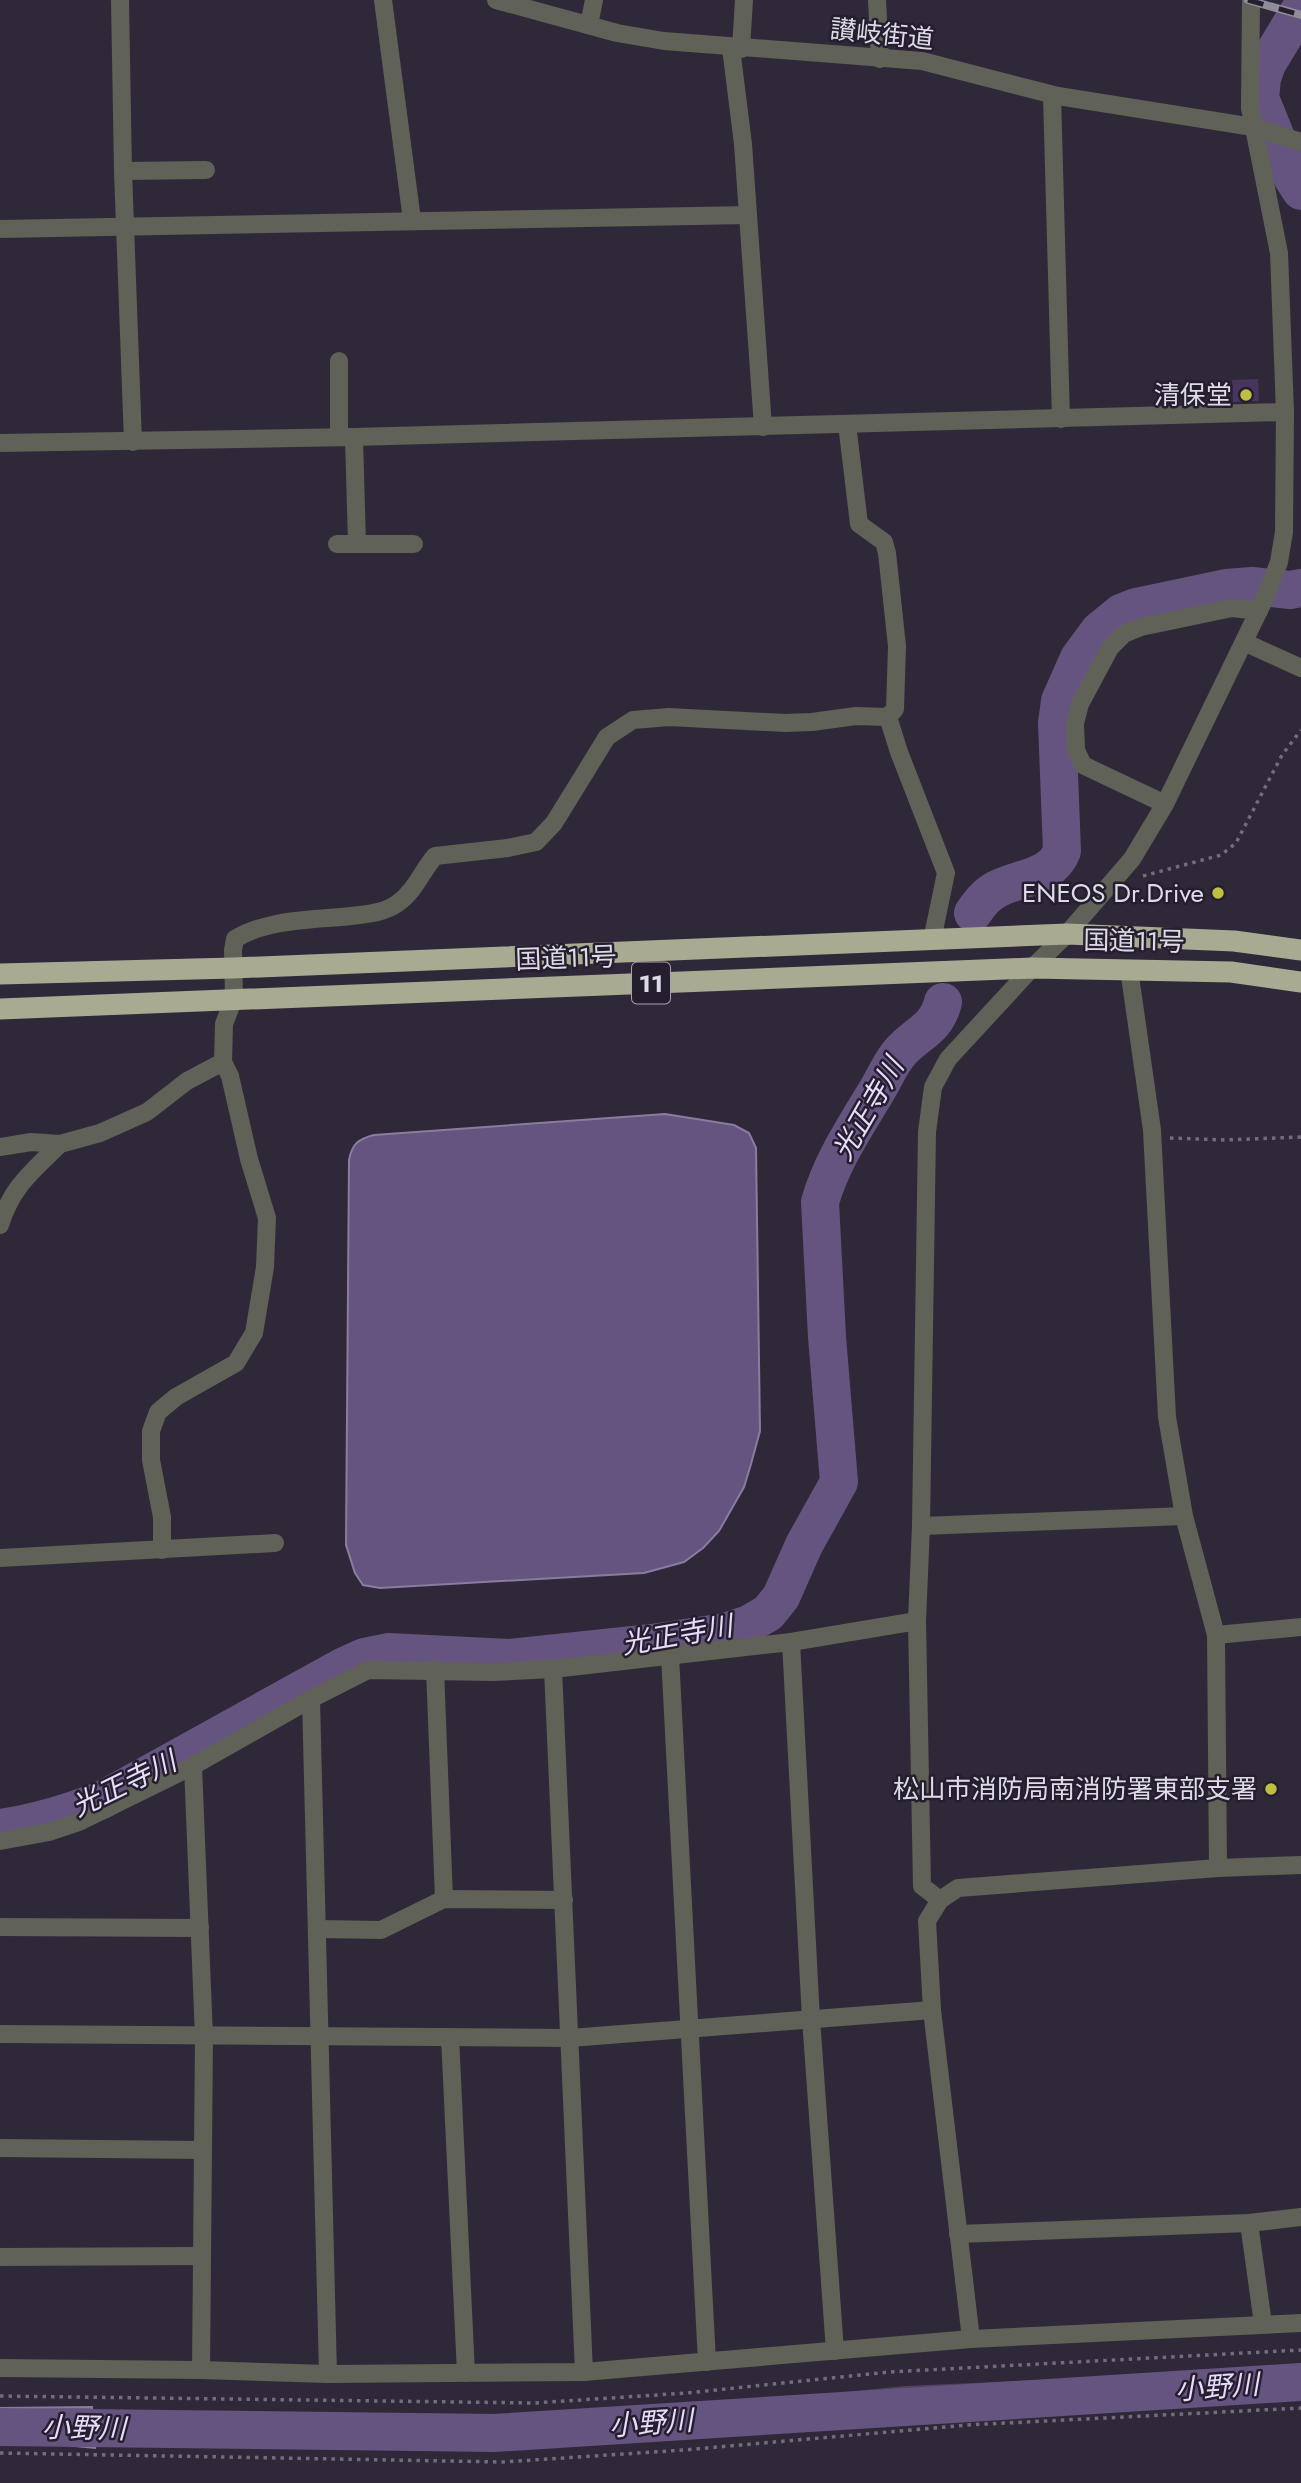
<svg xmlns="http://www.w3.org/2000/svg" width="1301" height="2483" font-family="Jost,'Noto Sans JP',sans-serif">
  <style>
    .green { fill: #4e4260 }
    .water { fill: #665480; stroke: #8a7c9f; stroke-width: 2 }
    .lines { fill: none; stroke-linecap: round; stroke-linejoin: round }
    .river { stroke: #665480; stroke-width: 38 }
    .building { fill: #47355f }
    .path { stroke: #726c7b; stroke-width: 3.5; stroke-dasharray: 3.5 5; stroke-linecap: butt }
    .minor { stroke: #606157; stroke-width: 18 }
    .highway { stroke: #a9aa92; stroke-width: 21 }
    .rail-casing { stroke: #918c9a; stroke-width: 8 }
    .rail { stroke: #251e2f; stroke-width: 5; stroke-dasharray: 16; stroke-linecap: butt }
    .poi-dot { fill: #bebf42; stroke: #251e2f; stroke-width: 2.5 }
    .labels { text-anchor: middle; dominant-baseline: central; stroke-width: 5; stroke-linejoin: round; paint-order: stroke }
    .shield { fill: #251e2f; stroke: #a7a2af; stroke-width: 2 }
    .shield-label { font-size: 24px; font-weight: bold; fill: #dfdbe6 }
    .street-label { font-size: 26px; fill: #dfdbe6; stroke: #251e2f }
    .poi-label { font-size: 26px; fill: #dfdbe6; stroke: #251e2f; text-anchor: end }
    .water-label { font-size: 28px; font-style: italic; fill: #e7dcf9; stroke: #251e2f }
  </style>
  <rect width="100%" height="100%" fill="#2f2839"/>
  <polygon class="green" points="1290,2364 1301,2365 1301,2395 940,2411 721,2433 605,2441 417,2445 201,2441 94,2442 93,2414 483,2417 740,2403 904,2386 1196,2373"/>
  <g class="water">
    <path d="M665 1114 734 1125 749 1133 756 1148 760 1431 751 1464 744 1487 719 1531 703 1548 684 1562 644 1573 380 1588 363 1585 355 1573 346 1545 349 1160C352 1144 358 1139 374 1135Z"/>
    <polygon points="92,2407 95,2448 0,2439 0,2408"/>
  </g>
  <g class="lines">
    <g class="river">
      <polyline points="1301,8 1267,64 1262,78 1260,98 1292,177 1301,191"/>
      <path d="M973 913C980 903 986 895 997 889 1020 877 1052 878 1062 851L1057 723 1060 701 1079 658 1099 631 1121 613 1136 607 1226 588 1252 586 1290 590 1301 588"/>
      <path d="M0 1828C36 1823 68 1813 102 1800L342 1667 364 1657 388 1652 510 1658 652 1643 725 1632 749 1624 768 1613 781 1597 804 1545 839 1482 827 1337 820 1202C832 1160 857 1124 879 1087 886 1075 892 1060 902 1050 919 1032 936 1029 943 1002"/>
      <polyline points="0,2427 494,2433 1301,2382"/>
    </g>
  </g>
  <polygon class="building" points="1258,379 1259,401 1233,402 1232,380"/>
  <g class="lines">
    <g class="path">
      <polyline points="1143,876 1221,855 1236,843 1282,755 1301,730"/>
      <polyline points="1170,1138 1225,1140 1301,1137"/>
      <polyline points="0,2396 534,2403 687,2393 889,2372 1301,2350"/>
      <polyline points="0,2453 503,2462 684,2450 967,2425 1301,2408"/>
    </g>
    <g class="minor">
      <polyline points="120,0 123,171 133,442"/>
      <polyline points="383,0 412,220"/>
      <polyline points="496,0 617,33 664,41 922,61 1058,96 1253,127 1301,142"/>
      <polyline points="877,0 880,59"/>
      <polyline points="589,25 594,0"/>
      <polyline points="731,48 743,144 763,427"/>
      <polyline points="741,49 744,0"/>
      <polyline points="1052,95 1061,419"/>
      <polyline points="123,171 206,170"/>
      <polyline points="0,229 748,215"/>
      <polyline points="339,361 339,437"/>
      <polyline points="354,437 357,544"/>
      <polyline points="0,443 354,437 1285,412"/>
      <polyline points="337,544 414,544"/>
      <polyline points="1244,642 1301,668"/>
      <polyline points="888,717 899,752 946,873 932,940"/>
      <polyline points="1165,804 1083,765 1076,750 1075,723 1080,704 1110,648 1124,634 1141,627 1232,608 1259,611"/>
      <polyline points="1129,969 1152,1130 1167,1417 1184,1516 1216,1635 1218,1868"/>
      <polyline points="0,1147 31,1142 60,1144 100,1133 147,1112 187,1081 223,1062"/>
      <path d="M0 1225C12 1186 32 1172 60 1144"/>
      <polyline points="921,1526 1184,1516"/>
      <path d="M162 1550V1517L151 1460V1431L158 1412 176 1397 236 1363 254 1333 265 1267 267 1218 249 1159 230 1076 223 1062 224 1024 234 998 233 950 235 939C267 919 314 920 351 916 368 914 384 913 398 903 415 891 422 871 435 856L508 848 536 842 554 823 607 737 633 720 669 717 785 723 812 722 856 716 888 717 895 709 897 646 887 553 884 542 859 524 847 424"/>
      <polyline points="0,1558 275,1543"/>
      <polyline points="1216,1635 1301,1627"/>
      <polyline points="791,1642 811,2019 835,2351"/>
      <polyline points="670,1656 707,2362"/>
      <polyline points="435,1669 444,1899"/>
      <polyline points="553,1669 584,2372"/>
      <polyline points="311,1699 328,2374"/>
      <polyline points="193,1766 204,2037 201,2370"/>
      <polyline points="0,1841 49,1832 79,1822 193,1766 311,1699 368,1670 493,1672 553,1669 791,1642 917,1621"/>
      <polyline points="940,1900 922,1886 917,1621 921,1526 927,1132 933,1087 948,1059 1032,968 1067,934 1132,859 1165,804 1265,598 1279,562 1284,532 1285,412 1279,253 1250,108 1251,0"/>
      <polyline points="0,1927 200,1928"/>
      <polyline points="317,1929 381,1930 444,1899 564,1900"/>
      <polyline points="0,2034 570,2038 932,2010"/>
      <polyline points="450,2037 466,2373"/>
      <polyline points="0,2148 203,2150"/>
      <polyline points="1249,2223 1263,2324"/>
      <polyline points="958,2234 1249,2223 1301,2217"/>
      <polyline points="0,2257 202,2256"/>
      <polyline points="971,2339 932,2010 927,1921 940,1900 958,1888 1218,1868 1301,1865"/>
      <polyline points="0,2368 201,2370 328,2374 584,2372 971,2339 1301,2323"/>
    </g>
    <g class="highway">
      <polyline points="0,974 233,968 1067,934 1234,941 1301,950"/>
      <polyline points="0,1009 1032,968 1231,972 1301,982"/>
    </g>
    <g class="rail-casing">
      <polyline id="rail" points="1248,0 1301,15"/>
    </g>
    <use href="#rail" class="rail"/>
  </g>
  <g class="poi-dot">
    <circle cx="1246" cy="395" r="7"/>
    <circle cx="1218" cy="893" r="7"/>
    <circle cx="1271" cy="1789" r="7"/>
  </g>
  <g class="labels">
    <rect class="shield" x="632" y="962.5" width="38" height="41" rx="5"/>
    <g class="shield-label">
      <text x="651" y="983">11</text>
    </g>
    <g class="street-label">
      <text transform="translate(882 34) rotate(6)">讃岐街道</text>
      <text transform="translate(1134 941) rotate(1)">国道11号</text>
      <text transform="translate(566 958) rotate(-2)">国道11号</text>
    </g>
    <g class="poi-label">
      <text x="1232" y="395">清保堂</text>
      <text x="1204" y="893">ENEOS Dr.Drive</text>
      <text x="1257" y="1789">松山市消防局南消防署東部支署</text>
    </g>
    <g class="water-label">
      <text transform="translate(868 1109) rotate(-60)">光正寺川</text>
      <text transform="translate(677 1635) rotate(-10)">光正寺川</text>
      <text transform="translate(124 1784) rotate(-26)">光正寺川</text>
      <text transform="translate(1217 2387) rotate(-4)">小野川</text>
      <text transform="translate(651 2423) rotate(-4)">小野川</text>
      <text transform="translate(84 2428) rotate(1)">小野川</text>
    </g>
  </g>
</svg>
